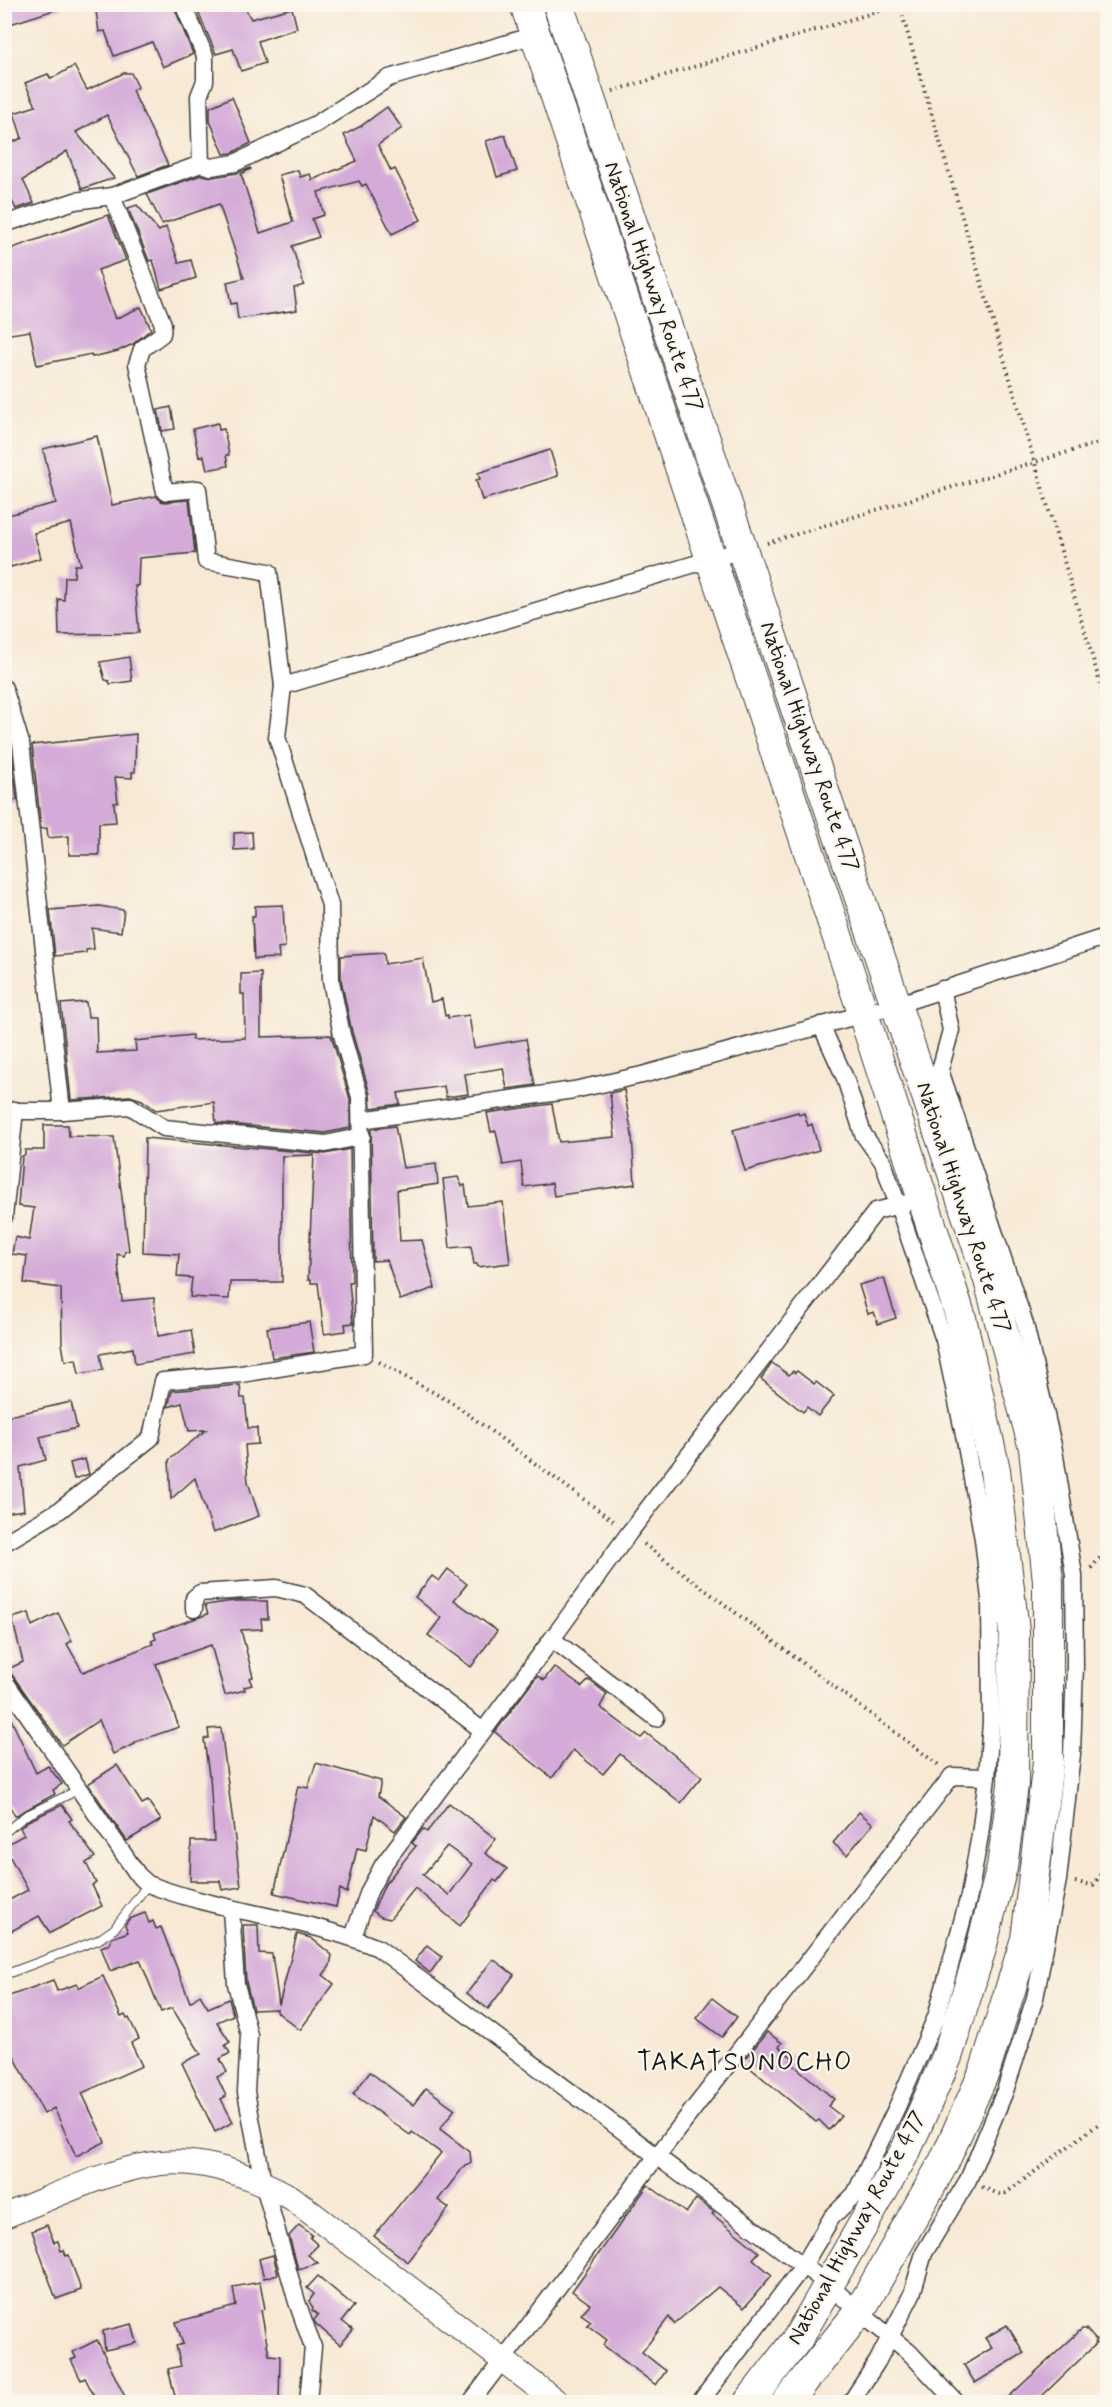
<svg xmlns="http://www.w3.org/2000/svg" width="1112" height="2407" font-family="Mynerve,sans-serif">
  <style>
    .building { fill: #d4abd8; fill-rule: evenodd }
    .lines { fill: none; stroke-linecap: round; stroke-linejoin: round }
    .lane-casing { stroke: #3d3b38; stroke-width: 10 }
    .street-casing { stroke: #3d3b38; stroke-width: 19 }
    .secondary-casing { stroke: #3d3b38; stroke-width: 26 }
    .highway-casing { stroke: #3d3b38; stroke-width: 32 }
    .path { stroke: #3d3b38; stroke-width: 4; stroke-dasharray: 1.5 4.5; stroke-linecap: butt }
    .lane { stroke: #fff; stroke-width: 8 }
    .street { stroke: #fff; stroke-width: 16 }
    .secondary { stroke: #fff; stroke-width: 24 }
    .highway { stroke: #fff; stroke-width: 30 }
    .labels { text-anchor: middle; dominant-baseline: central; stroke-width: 4.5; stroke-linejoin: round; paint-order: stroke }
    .street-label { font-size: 22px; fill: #1c1c1c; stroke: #fbf7ec }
    .quarter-label { font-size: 26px; letter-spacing: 1.5px; fill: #1c1c1c; stroke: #fbf7ec }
  </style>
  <rect width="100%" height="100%" fill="#fbf7ec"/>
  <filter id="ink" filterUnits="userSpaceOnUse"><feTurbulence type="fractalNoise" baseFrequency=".0167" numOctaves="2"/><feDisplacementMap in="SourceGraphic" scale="12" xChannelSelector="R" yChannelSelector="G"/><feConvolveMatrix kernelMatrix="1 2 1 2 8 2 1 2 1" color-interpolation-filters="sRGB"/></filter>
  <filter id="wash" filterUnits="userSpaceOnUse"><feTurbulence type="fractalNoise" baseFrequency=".008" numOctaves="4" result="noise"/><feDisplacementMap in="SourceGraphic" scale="24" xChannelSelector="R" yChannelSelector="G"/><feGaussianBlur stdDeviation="1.35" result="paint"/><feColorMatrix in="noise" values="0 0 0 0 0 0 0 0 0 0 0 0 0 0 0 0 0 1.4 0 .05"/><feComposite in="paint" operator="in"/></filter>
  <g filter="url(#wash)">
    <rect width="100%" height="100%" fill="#f8e9d5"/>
    <g id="blocks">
      <g class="building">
        <polygon points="4,4 61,4 61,8 4,26"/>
        <polygon points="95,4 173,4 193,54 163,67 152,42 114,56 105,31 99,32"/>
        <polygon points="195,4 243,4 251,19 292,8 297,28 258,41 265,63 241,71 233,49 216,54"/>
        <polygon points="74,66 87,90 124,73 131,73 138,87 132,90 168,165 138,176 107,115 76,132 114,178 82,189 67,151 23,180 34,203 16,209 4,185 4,146 22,138 14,113 36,106 25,83 48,74 51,79"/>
        <polygon points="232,97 251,143 232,153 224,154 210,121 210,107"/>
        <polygon points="387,107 402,128 378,145 391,171 395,169 421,220 392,234 366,184 362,186 359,181 318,192 324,215 312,219 319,237 292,246 304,285 294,288 297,310 238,319 236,303 231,304 227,282 244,278 219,204 162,224 147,194 201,175 213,177 237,173 250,168 251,169 241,174 260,233 293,222 279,175 298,170 300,177 310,174 312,180 357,161 344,135 361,126"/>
        <polygon points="505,135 517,171 497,177 486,141"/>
        <polygon points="137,205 159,231 166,227 179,263 191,260 196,278 161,289 153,260 149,261 128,208"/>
        <polygon points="108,215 126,260 98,270 115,319 141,307 151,329 133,344 118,351 92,357 91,354 37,365 30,331 4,335 4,251"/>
        <polygon points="171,407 175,429 162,431 158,410"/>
        <polygon points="218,423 219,430 224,429 229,455 226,455 228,466 207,470 204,456 199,457 193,429"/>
        <polygon points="97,436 112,505 156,496 161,501 165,502 189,500 195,553 139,558 138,586 135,586 139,633 59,635 58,599 64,600 65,577 74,577 75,565 81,565 71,523 34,533 41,558 11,567 4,546 4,516 56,503 43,449"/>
        <polygon points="550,450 558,476 482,500 476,480 480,479 478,473"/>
        <polygon points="129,657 132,681 110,684 109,681 105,680 100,662"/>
        <polygon points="136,734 135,772 132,772 132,778 115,777 118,802 114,803 116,822 99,823 99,855 69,855 69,836 48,838 47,828 41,829 32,745"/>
        <polygon points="11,747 17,800 4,802 4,748"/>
        <polygon points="252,832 253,849 234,850 234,833"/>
        <polygon points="283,905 285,947 278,948 279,958 254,959 252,916 255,916 255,906"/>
        <polygon points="99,906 124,910 121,932 92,928 94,949 86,950 86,953 55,956 50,910"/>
        <polygon points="384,953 385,964 423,958 431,1002 442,999 445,1016 448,1015 448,1018 469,1015 474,1048 526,1039 535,1085 507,1089 503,1068 465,1074 468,1094 446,1097 444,1086 398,1093 400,1104 371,1108 370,1094 352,1032 341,980 341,956"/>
        <polygon points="261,973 261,1037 331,1035 350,1099 350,1128 325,1133 216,1123 214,1102 156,1110 142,1100 130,1096 71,1100 61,1004 86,1002 88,1017 96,1017 97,1053 136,1051 135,1041 192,1035 192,1040 245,1038 244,994 241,994 241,974"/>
        <polygon points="624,1090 632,1135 635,1184 554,1196 552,1183 524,1187 521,1162 503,1165 496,1131 491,1132 487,1113 552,1104 559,1142 615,1137 610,1093"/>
        <polygon points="798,1112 799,1115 804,1113 808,1126 812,1124 819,1150 745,1171 733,1130"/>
        <polygon points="44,1125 68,1125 69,1136 114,1137 129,1251 125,1251 124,1256 117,1254 122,1301 154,1298 158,1336 191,1330 195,1354 135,1364 133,1348 100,1354 103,1370 79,1374 76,1359 65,1361 62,1344 61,1288 24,1283 27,1256 12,1254 15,1237 29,1240 34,1208 18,1206 22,1156 25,1155 25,1150 44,1150"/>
        <polygon points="395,1126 403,1168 436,1164 438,1184 397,1190 400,1241 422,1240 435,1288 400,1300 387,1260 373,1261 371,1129"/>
        <polygon points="145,1138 325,1154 350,1149 352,1282 349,1282 353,1323 345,1324 346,1331 324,1334 318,1283 311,1283 311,1280 308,1280 314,1155 282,1156 282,1282 230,1282 229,1299 190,1297 192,1278 177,1277 179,1254 143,1252"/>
        <polygon points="458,1177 462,1186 465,1185 468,1206 503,1202 510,1263 478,1267 477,1264 474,1264 471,1246 450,1248 443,1179"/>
        <polygon points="884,1278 896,1318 878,1324 874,1312 868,1314 859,1285"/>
        <polygon points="309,1322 314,1352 272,1358 267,1328"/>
        <polygon points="772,1363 789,1375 793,1371 795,1373 797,1371 814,1384 816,1382 834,1396 818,1416 807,1407 803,1412 761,1379"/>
        <polygon points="240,1385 241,1398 245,1398 248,1428 257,1428 258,1444 245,1445 248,1482 259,1516 213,1533 195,1478 171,1499 169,1460 206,1430 189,1431 182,1403 168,1407 172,1391"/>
        <polygon points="71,1402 77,1428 40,1437 46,1460 20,1467 24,1510 4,1513 4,1417"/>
        <polygon points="85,1459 89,1474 74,1479 70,1463"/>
        <polygon points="448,1569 467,1584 454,1600 497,1631 471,1667 428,1635 441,1618 415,1597 432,1576 439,1581"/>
        <polygon points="234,1601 267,1601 268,1619 261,1619 262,1629 241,1630 253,1677 249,1678 252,1685 244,1687 245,1690 225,1695 211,1645 156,1664 179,1727 135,1742 135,1744 113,1754 99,1720 62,1745 8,1669 23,1662 12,1618 29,1613 32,1626 58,1613 72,1641 67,1644 83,1672 153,1644 151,1641 156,1639 154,1633 208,1614 205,1605"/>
        <polygon points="554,1667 582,1687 589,1680 607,1694 600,1707 641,1738 646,1733 702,1777 681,1803 620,1754 603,1774 573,1750 552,1778 495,1732 537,1676 544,1680"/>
        <polygon points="4,1704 36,1773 48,1766 62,1784 53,1790 55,1794 15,1816 4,1796"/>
        <polygon points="221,1728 241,1887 222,1890 220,1881 190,1881 191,1841 214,1841 210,1775 209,1775 204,1739 209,1738 208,1729"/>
        <polygon points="316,1763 381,1781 378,1796 406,1817 395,1831 374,1815 366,1850 357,1848 347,1893 340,1889 336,1907 274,1893 298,1786 308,1788"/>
        <polygon points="117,1765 142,1804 148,1801 161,1820 127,1841 88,1784"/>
        <path d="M449 1803 496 1839 485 1853 507 1869 497 1882 494 1880 460 1926 415 1888 390 1919 381 1917 373 1911 385 1884 416 1846 412 1843 423 1829 427 1832ZM447 1846 472 1864 449 1895 423 1875Z"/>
        <polygon points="62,1805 72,1819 69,1821 95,1857 86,1863 96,1883 92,1885 102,1906 50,1933 39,1916 4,1935 4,1903 28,1890 4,1846 24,1835 20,1828 28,1821"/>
        <polygon points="859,1812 873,1824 847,1855 833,1843"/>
        <polygon points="145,1913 149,1923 153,1921 156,1929 161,1927 190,2002 200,1995 208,2008 229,1999 233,2015 217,2022 230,2042 225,2045 230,2053 220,2059 227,2072 217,2077 226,2096 221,2099 233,2122 215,2132 182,2063 201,2054 172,2008 161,2012 140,1960 110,1971 101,1947 110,1944 112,1938 128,1932 125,1925 129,1919"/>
        <polygon points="243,1925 258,1925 259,1953 272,1954 279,2005 297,1934 311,1938 332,1955 330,1966 323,1975 334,1984 300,2030 277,2012 277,2009 253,2010 246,1982"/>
        <polygon points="427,1945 442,1957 430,1973 415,1961"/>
        <polygon points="493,1959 514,1975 488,2009 467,1993"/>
        <polygon points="103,1976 121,2017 125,2015 127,2019 129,2018 139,2039 131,2043 142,2066 82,2093 105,2142 76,2156 54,2108 44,2114 14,2056 4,2061 4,1998 53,1980 57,1991 77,1984 78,1988"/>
        <polygon points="712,1998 737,2017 722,2037 696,2018"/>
        <polygon points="767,2032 782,2043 779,2047 793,2058 790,2062 834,2099 828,2106 841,2116 829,2130 819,2120 816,2122 743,2062"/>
        <polygon points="370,2072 413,2105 426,2088 455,2109 440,2129 470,2152 471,2163 465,2165 438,2200 449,2208 408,2262 374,2236 441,2153 412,2132 410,2135 353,2094"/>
        <polygon points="648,2185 686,2213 696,2199 714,2212 712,2214 759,2252 753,2259 772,2275 744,2308 718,2287 674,2324 669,2317 642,2352 666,2371 656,2385 603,2345 607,2340 587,2325 591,2321 581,2314 590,2304 572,2291"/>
        <polygon points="47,2225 54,2242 58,2241 61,2251 64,2250 66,2256 69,2255 81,2290 56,2299 32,2231"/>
        <polygon points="299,2225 312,2235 310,2238 318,2245 308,2255 318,2263 298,2269 289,2236"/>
        <polygon points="273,2255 278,2274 264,2278 259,2259"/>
        <polygon points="318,2276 354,2306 342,2321 353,2330 340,2345 316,2324 314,2320 318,2315 312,2310 313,2308 309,2301 314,2294 307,2288"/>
        <polygon points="260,2282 265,2309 261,2310 269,2355 280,2356 279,2403 177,2403 168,2369 181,2366 176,2346 183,2344 176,2322 236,2306 233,2287"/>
        <polygon points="132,2324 137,2343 105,2350 103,2331"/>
        <polygon points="1007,2325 1024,2353 975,2383 964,2365 992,2348 985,2338"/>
        <polygon points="1082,2329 1086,2329 1096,2340 1095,2342 1096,2344 1042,2396 1034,2403 1002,2403"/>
        <polygon points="97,2340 128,2403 98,2403 85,2378 81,2380 71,2360 76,2358 73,2352"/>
      </g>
    </g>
  </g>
  <g filter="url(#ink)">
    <use href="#blocks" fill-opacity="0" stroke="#3d3b38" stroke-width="1.5"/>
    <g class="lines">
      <g class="lane-casing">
        <g id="lane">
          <polyline points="4,1833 25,1816 80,1789"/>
          <polyline points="4,1975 98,1940 114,1929 148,1884"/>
        </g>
      </g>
      <g class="street-casing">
        <g id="street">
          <polyline points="183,4 205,56 205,81 199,96 201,164"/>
          <polyline points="4,224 75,201 112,196 201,164 211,167 235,163 316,124 389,78 535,35"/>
          <polyline points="283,686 742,550"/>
          <polyline points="4,688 21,743 62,1111"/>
          <polyline points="4,1111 62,1111 130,1106 164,1128 326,1144 362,1136"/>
          <polyline points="361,1120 574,1090 642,1075 896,1005 1108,936"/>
          <polyline points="4,1217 15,1110"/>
          <polyline points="4,1543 60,1510 151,1438 163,1381 241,1374 364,1354 360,1097 342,1035 331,981 330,905 277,737 283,686 269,572 206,561 198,489 165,492 137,364 142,349 162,334 163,324 112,196"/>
          <polyline points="194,1609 194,1598 200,1593 276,1588 305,1595 483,1731"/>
          <polyline points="552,1639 629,1533 876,1211 907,1203"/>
          <path d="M4 1680 138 1875 148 1884C222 1913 305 1917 378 1948L829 2285 859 2312 909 2352 956 2402"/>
          <polyline points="231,1909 236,1984 249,2035 246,2092 263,2182 297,2302 313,2347 308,2402"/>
          <polyline points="353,1937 369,1891 383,1865 552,1639 656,1718"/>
          <polyline points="471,2402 657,2156 952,1776 987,1777"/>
          <polyline points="700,2402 803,2266 832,2217 855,2194 897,2107 936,2017 969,1896 980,1835 987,1777 991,1722 990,1599 983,1539 965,1440 944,1340 883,1162 863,1134 845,1078 821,1025"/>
          <polyline points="851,2402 877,2362 912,2294 924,2253 968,2180 1005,2091 1035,1998 1058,1880 1072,1754 1075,1665 1074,1575 1054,1450 1025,1324 940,1070 951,1030 942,989"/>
        </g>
      </g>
      <g class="secondary-casing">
        <path id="secondary" d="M4 2216C52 2198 111 2168 161 2163 205 2158 254 2177 292 2198L557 2402"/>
      </g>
      <g class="highway-casing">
        <g id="highway">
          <polyline points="525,4 863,1013 961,1318 995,1470 1014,1631 1013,1785 1002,1867 980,1952 947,2057 906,2150 798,2338 749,2402"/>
          <polyline points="558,4 989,1280 1034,1448 1048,1581 1048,1762 1026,1939 985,2070 944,2162 859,2312 787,2402"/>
        </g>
      </g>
      <g class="path">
        <polyline points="899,4 1108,710"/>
        <polyline points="613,91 899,5"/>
        <polyline points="767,543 1108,440"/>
        <polyline points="379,1362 454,1404 616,1523"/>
        <polyline points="644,1544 940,1766"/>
        <polyline points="1091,1568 1108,1549"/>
        <polyline points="1075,1882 1093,1885 1108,1866"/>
        <polyline points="982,2187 999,2194 1006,2193 1108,2117"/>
      </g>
      <use href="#lane" class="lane"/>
      <use href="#street" class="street"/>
      <use href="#secondary" class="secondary"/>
      <use href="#highway" class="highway"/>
    </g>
  </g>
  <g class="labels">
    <g class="street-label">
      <text transform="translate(653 287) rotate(71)">National Highway Route 477</text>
      <text transform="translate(809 747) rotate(71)">National Highway Route 477</text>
      <text transform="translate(963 1208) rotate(72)">National Highway Route 477</text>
      <text transform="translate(857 2228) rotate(-61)">National Highway Route 477</text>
    </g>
    <g class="quarter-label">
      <text x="745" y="2063">TAKATSUNOCHO</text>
    </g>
  </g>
  <rect width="1112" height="2407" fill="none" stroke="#fbf7ec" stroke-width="24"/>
</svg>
